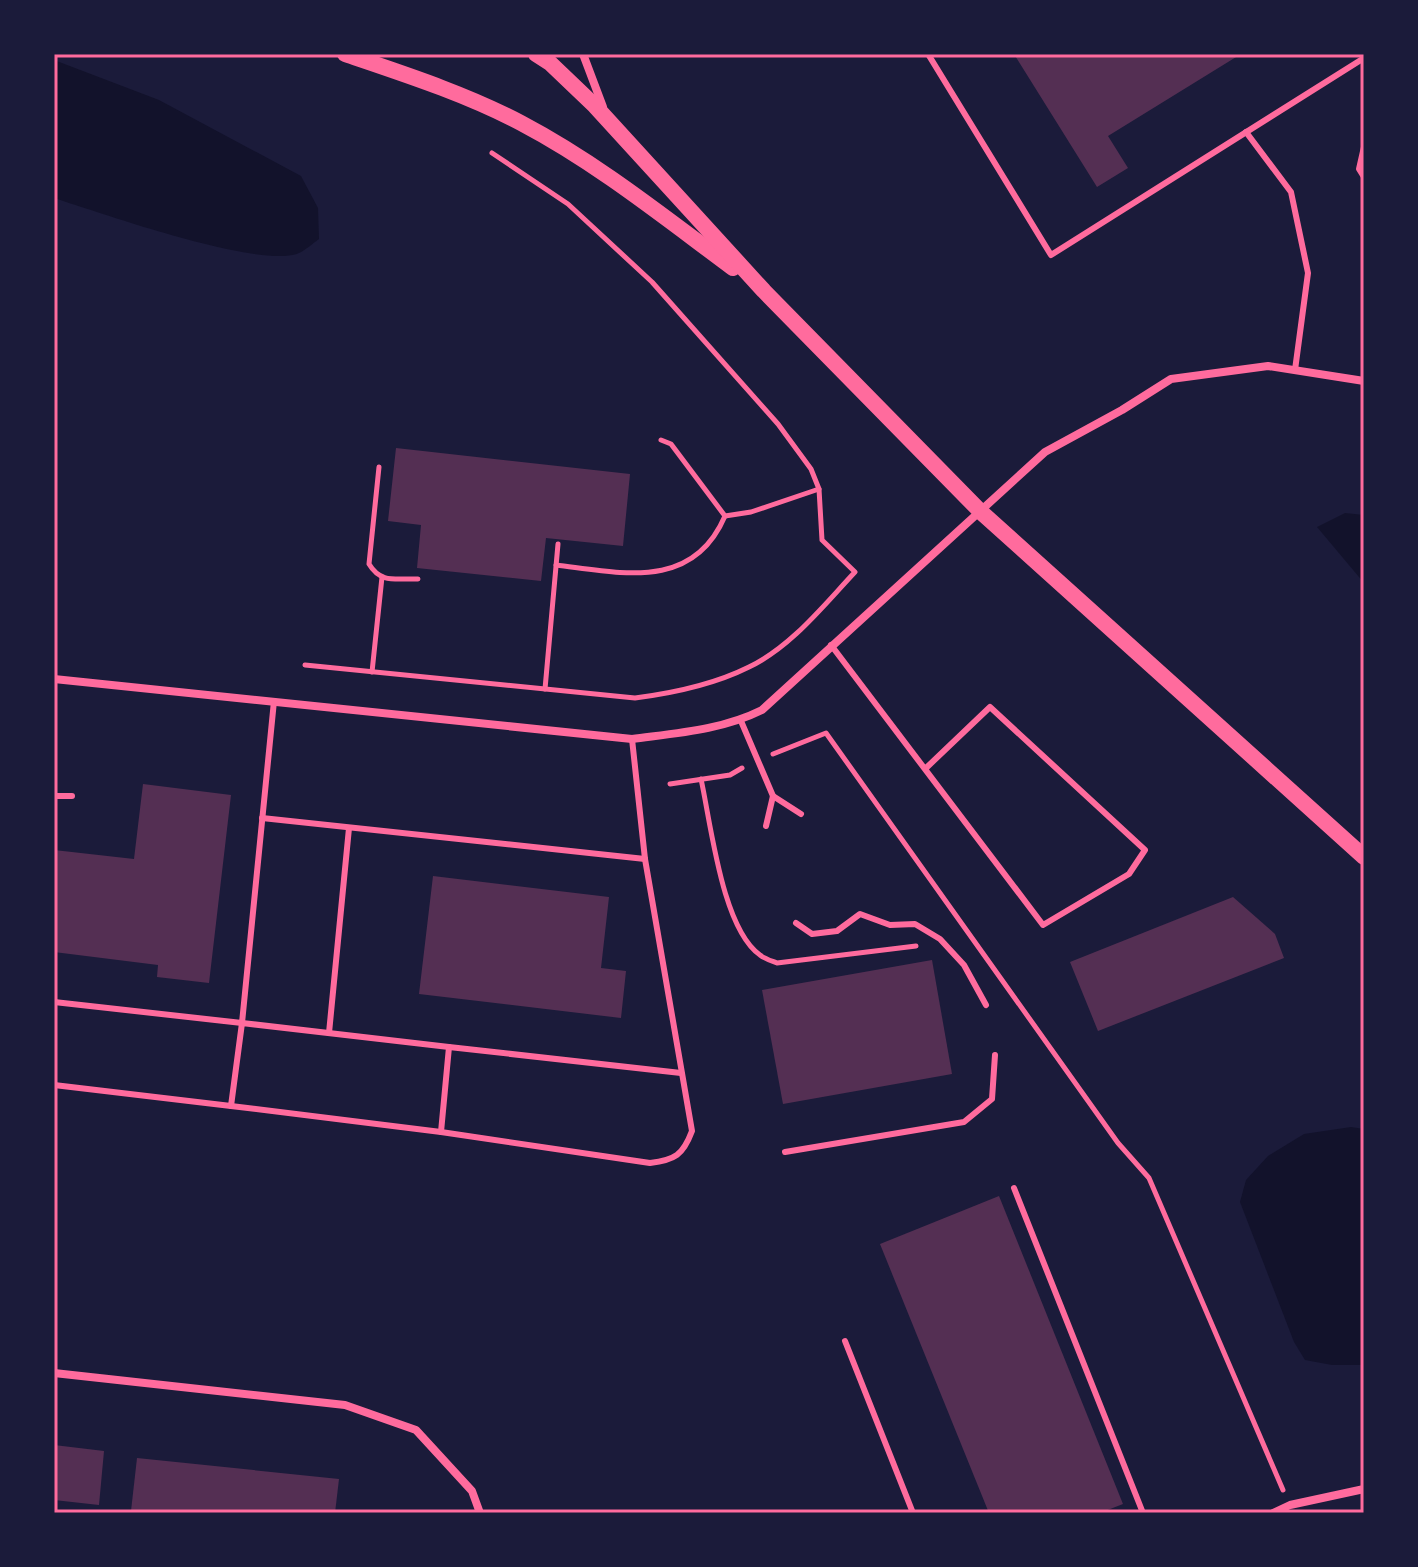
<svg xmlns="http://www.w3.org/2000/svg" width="1418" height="1567" font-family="'DejaVu Sans',sans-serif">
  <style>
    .water { fill: #12122b }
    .building { fill: #542f53 }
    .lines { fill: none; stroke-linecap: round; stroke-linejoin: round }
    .path { stroke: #ff6b9d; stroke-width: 5 }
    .service { stroke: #ff6b9d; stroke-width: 6 }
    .minor { stroke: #ff6b9d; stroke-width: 8 }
    .secondary { stroke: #ff6b9d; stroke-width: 16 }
    .neatline { fill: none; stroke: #ff6b9d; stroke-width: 3 }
  </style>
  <rect width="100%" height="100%" fill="#1b1b3a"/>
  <g class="water">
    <path d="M54 60 159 100 301 176 318 208 319 239C313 243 306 250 299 253 262 270 98 212 54 198Z"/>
    <polygon points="1345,513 1364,515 1364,583 1317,527"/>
    <polygon points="1351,1127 1364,1129 1364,1365 1332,1365 1305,1360 1294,1342 1240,1202 1246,1180 1268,1156 1304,1134"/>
  </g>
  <g class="building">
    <polygon points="1014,54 1241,54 1108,136 1128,168 1097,187"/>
    <polygon points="396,448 630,474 623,546 546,538 541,581 417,568 421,525 388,521"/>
    <polygon points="143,784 231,795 209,983 157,977 158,965 54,952 54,850 134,859"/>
    <polygon points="433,876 609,897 601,968 626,971 621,1018 419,994"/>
    <polygon points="1233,897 1275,934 1284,958 1098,1031 1070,962"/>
    <polygon points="932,960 952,1074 783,1104 762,990"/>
    <polygon points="999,1196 1123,1504 1100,1513 989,1513 880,1244"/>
    <polygon points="54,1445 104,1451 99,1505 54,1500"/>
    <polygon points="137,1458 339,1479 335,1513 131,1511"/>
  </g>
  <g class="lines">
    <g class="path">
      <path d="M379 467 369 564C381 584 396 578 418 579"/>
      <polyline points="725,516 751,512 819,489"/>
      <path d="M556 565C622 573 693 591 725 516L671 444 661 440"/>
      <path d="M305 665 635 698C674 693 713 685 749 667 791 647 823 606 855 572L822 540 819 489 811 469 778 424 652 282 568 204 492 153"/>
      <polyline points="372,672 382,577"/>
      <polyline points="545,689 558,544"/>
      <polyline points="773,754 826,733 1118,1143 1149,1178 1283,1490"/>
      <path d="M701 779C711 824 722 928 760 955 765 959 772 961 777 963L916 946"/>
      <polyline points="670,784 730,775 742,768"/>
    </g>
    <g class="service">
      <polyline points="928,54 1051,255 1364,58"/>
      <polyline points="1246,132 1291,192 1308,273 1295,370"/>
      <polyline points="1364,147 1359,169 1364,177"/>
      <polyline points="831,645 1043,925 1129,874 1145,850 990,707 925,769"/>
      <polyline points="741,721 773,796 766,826"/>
      <polyline points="54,796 72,796"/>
      <polyline points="773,796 801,814"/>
      <polyline points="262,818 645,859"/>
      <polyline points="796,923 812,934 837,931 860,914 890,925 915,924 940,939 964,965 986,1005"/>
      <polyline points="54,1002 242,1023 274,701"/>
      <polyline points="329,1033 349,828"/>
      <polyline points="449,1047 681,1073"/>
      <path d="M54 1085 231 1106 242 1023 449 1047 441 1132 650 1163C675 1160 683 1155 692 1131L645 859 632 739"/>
      <polyline points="231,1106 441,1132"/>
      <polyline points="785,1152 964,1122 992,1099 995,1055"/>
      <polyline points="1014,1188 1143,1513"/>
      <polyline points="845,1341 913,1513"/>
    </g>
    <g class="minor">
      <polyline points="583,54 603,107"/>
      <path d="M54 679 632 739C677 733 722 730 762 710L1045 452 1122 410 1171 379 1268 366 1364 381"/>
      <polyline points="54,1373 345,1405 416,1430 472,1491 480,1513"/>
      <polyline points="1273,1513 1290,1505 1364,1489"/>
    </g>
    <g class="secondary">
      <path d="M345 54C404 74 466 94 521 123 597 163 664 217 733 268"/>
      <polyline points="536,54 550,63 595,106 764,291 981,512 1364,857"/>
    </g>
  </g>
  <rect width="1418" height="1567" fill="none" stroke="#1b1b3a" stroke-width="112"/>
  <rect x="56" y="56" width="1306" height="1455" class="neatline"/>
</svg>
